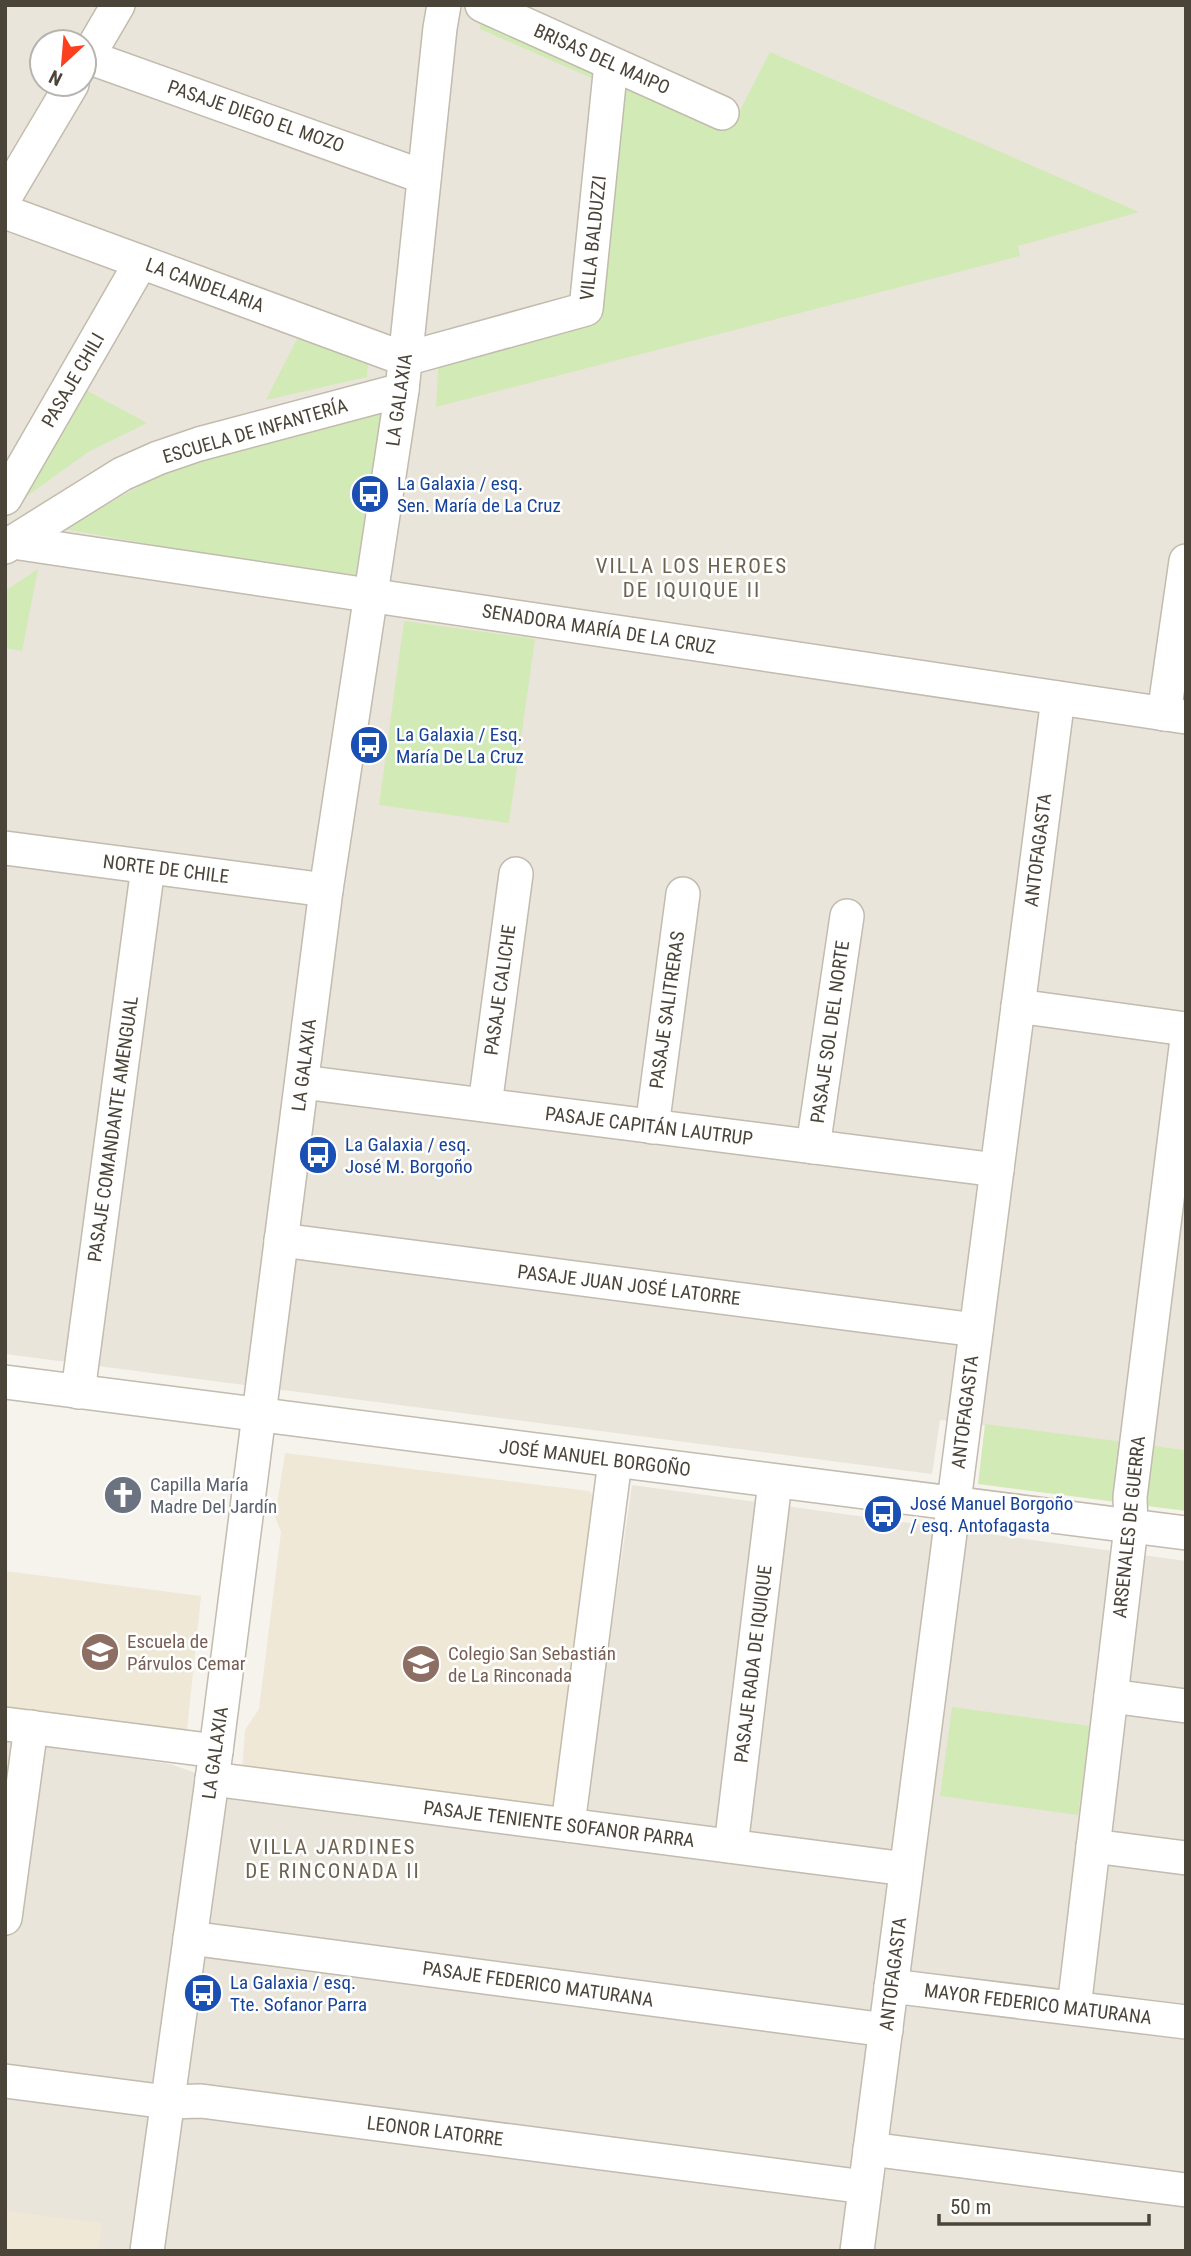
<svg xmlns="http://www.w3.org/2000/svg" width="1191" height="2256" font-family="'Roboto Condensed',sans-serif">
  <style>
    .residential { fill: #eae5da; fill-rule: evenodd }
    .education { fill: #efe8d6 }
    .green { fill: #d2eab5 }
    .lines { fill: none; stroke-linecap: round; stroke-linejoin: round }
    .minor-casing { stroke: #c2bbae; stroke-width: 36 }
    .minor { stroke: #fff; stroke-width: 33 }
    .labels { text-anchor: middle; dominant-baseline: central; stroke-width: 5; stroke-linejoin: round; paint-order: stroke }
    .street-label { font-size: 19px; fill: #4b4439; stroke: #fff }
    .transit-label { font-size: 19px; fill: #164399; stroke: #fff; text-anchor: start }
    .worship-label { font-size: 19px; fill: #5b616d; stroke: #fff; text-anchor: start }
    .education-label { font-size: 19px; fill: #785e54; stroke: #fff; text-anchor: start }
    .neighbourhood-label { font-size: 21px; letter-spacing: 2px; fill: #6e6250; stroke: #fff }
  </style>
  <rect width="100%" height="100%" fill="#f6f3ec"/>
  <g class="residential">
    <path d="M5 5H1186V1450L940 1420 932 1474 5 1354ZM42 42H84V84H42Z"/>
    <polygon points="632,1485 1186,1561 1186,2251 5,2251 5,1739 170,1764 257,1794 581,1839"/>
  </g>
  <g class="education">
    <polygon points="285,1453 589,1491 602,1507 559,1800 548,1812 242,1769 245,1730 259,1709 281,1532 275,1517"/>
    <polygon points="5,1571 201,1596 187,1730 5,1709"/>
    <polygon points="5,2211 102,2223 98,2251 5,2251"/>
  </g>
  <g class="green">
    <polygon points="482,14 602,68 598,81 480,29"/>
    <polygon points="770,52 1139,212 1018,246 1020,256 436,407 439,356 593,315 620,73 733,124"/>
    <polygon points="301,331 368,363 367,377 266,400"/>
    <polygon points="82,388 147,423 88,452 20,501"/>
    <polygon points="381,413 355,581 64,529 177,465"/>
    <polygon points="38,569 22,651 5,648 5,591"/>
    <polygon points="404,621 535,639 509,823 379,805"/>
    <polygon points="985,1424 1186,1450 1186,1511 978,1484"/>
    <polygon points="952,1707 1090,1726 1078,1815 940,1796"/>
  </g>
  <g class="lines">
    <g class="minor-casing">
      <g id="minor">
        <polyline points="482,5 722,113"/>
        <polyline points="88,57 424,177"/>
        <polyline points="84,63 118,5"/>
        <polyline points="5,197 72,84"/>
        <polyline points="5,212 405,359 586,309 611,64"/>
        <polyline points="5,498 141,262"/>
        <polyline points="13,542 1186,717"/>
        <polyline points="5,547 122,474 158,458 199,444 402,390"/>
        <polyline points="1164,714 1186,561"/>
        <polyline points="5,848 326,890"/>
        <polyline points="1018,1006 1186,1029"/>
        <polyline points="302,1082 997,1170"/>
        <polyline points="485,1105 516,874"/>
        <polyline points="652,1127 683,894"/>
        <polyline points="813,1147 847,916"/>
        <polyline points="281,1240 976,1330"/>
        <polyline points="5,1382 1186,1533"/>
        <polyline points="78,1392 148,867"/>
        <polyline points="1111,1696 1186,1706"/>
        <polyline points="5,1724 216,1751"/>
        <polyline points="212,1779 906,1869"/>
        <polyline points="568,1825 615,1461"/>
        <polyline points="731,1846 775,1482"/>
        <polyline points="1093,1846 1186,1858"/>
        <polyline points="5,1918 31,1727"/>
        <polyline points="190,1938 886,2030"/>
        <polyline points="891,1986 1186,2022"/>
        <polyline points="1074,2008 1131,1527 1130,1497 1186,1047"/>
        <polyline points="5,2081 167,2102 201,2101 865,2187"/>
        <polyline points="870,2149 1186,2190"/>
        <polyline points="147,2251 216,1751 326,890 402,390 440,28 444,5"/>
        <polyline points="857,2251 1058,698"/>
      </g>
    </g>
    <use href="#minor" class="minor"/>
  </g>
  <defs>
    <g id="bus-disc" transform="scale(2.0125)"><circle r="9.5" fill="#1a4fb4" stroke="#fff"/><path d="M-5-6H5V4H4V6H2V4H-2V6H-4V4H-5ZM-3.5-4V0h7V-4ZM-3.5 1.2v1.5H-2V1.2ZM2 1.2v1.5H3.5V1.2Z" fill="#fff"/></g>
    <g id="church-disc" transform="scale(2.0125)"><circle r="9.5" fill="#6b7280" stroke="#fff"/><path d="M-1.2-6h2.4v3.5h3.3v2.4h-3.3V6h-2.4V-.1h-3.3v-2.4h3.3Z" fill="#fff"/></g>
    <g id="school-disc" transform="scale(2.0125)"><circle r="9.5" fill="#8d6e63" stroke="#fff"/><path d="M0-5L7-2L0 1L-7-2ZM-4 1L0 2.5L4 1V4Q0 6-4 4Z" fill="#fff"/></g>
  </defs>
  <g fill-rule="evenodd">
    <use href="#bus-disc" x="370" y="494"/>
    <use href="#bus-disc" x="369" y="745"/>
    <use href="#bus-disc" x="318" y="1155"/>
    <use href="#church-disc" x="123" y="1495"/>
    <use href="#bus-disc" x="883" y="1514"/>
    <use href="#school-disc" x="100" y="1652"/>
    <use href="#school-disc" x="421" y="1664"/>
    <use href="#bus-disc" x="203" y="1993"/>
  </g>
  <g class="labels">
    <g class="street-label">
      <text transform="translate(602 59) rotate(24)">BRISAS DEL MAIPO</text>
      <text transform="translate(256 116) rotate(19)">PASAJE DIEGO EL MOZO</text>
      <text transform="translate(593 238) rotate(-84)">VILLA BALDUZZI</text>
      <text transform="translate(205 285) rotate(20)">LA CANDELARIA</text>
      <text transform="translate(73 380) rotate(-60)">PASAJE CHILI</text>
      <text transform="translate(399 400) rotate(-82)">LA GALAXIA</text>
      <text transform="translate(255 431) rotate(-16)">ESCUELA DE INFANTERÍA</text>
      <text transform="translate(599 629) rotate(9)">SENADORA MARÍA DE LA CRUZ</text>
      <text transform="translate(1038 850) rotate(-83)">ANTOFAGASTA</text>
      <text transform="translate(166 869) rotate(7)">NORTE DE CHILE</text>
      <text transform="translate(500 990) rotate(-82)">PASAJE CALICHE</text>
      <text transform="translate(667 1010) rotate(-82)">PASAJE SALITRERAS</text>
      <text transform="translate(830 1032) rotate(-82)">PASAJE SOL DEL NORTE</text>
      <text transform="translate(304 1065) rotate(-83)">LA GALAXIA</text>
      <text transform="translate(649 1126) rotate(7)">PASAJE CAPITÁN LAUTRUP</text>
      <text transform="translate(113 1129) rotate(-82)">PASAJE COMANDANTE AMENGUAL</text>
      <text transform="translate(629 1285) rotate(7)">PASAJE JUAN JOSÉ LATORRE</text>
      <text transform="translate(965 1412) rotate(-83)">ANTOFAGASTA</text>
      <text transform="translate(595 1458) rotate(7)">JOSÉ MANUEL BORGOÑO</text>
      <text transform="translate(1129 1527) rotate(-84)">ARSENALES DE GUERRA</text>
      <text transform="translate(753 1664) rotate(-83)">PASAJE RADA DE IQUIQUE</text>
      <text transform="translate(215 1753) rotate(-82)">LA GALAXIA</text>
      <text transform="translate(559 1824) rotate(7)">PASAJE TENIENTE SOFANOR PARRA</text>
      <text transform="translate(893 1974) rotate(-83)">ANTOFAGASTA</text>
      <text transform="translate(538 1984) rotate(8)">PASAJE FEDERICO MATURANA</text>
      <text transform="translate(1038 2004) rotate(7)">MAYOR FEDERICO MATURANA</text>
      <text transform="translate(435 2131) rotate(7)">LEONOR LATORRE</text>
    </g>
    <g class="transit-label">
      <text x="397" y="483">La Galaxia / esq.<tspan x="397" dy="22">Sen. María de La Cruz</tspan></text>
      <text x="396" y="734">La Galaxia / Esq.<tspan x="396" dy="22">María De La Cruz</tspan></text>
      <text x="345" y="1144">La Galaxia / esq.<tspan x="345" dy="22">José M. Borgoño</tspan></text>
      <text x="910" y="1503">José Manuel Borgoño<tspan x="910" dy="22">/ esq. Antofagasta</tspan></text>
      <text x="230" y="1982">La Galaxia / esq.<tspan x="230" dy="22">Tte. Sofanor Parra</tspan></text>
    </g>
    <g class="worship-label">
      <text x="150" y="1484">Capilla María<tspan x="150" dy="22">Madre Del Jardín</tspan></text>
    </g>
    <g class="education-label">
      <text x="127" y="1641">Escuela de<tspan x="127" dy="22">Párvulos Cemar</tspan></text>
      <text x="448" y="1653">Colegio San Sebastián<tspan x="448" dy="22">de La Rinconada</tspan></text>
    </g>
    <g class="neighbourhood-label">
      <text x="692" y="566">VILLA LOS HEROES<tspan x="692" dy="24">DE IQUIQUE II</tspan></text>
      <text x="333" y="1847">VILLA JARDINES<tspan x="333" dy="24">DE RINCONADA II</tspan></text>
    </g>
  </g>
  <rect width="1191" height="2256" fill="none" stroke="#4b4439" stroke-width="14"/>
  <g transform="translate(63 63) rotate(206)"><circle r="33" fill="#ffffff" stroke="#b7b4b0" stroke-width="2"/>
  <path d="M0-5L12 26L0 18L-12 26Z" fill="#fc3f1d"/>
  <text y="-10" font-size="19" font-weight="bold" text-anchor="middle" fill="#4b4439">N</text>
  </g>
  <path d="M939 2214v10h210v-10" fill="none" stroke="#4b4439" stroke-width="3.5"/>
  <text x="950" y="2214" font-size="21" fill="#4b4439" stroke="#ffffff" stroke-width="5" paint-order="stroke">50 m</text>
</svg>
